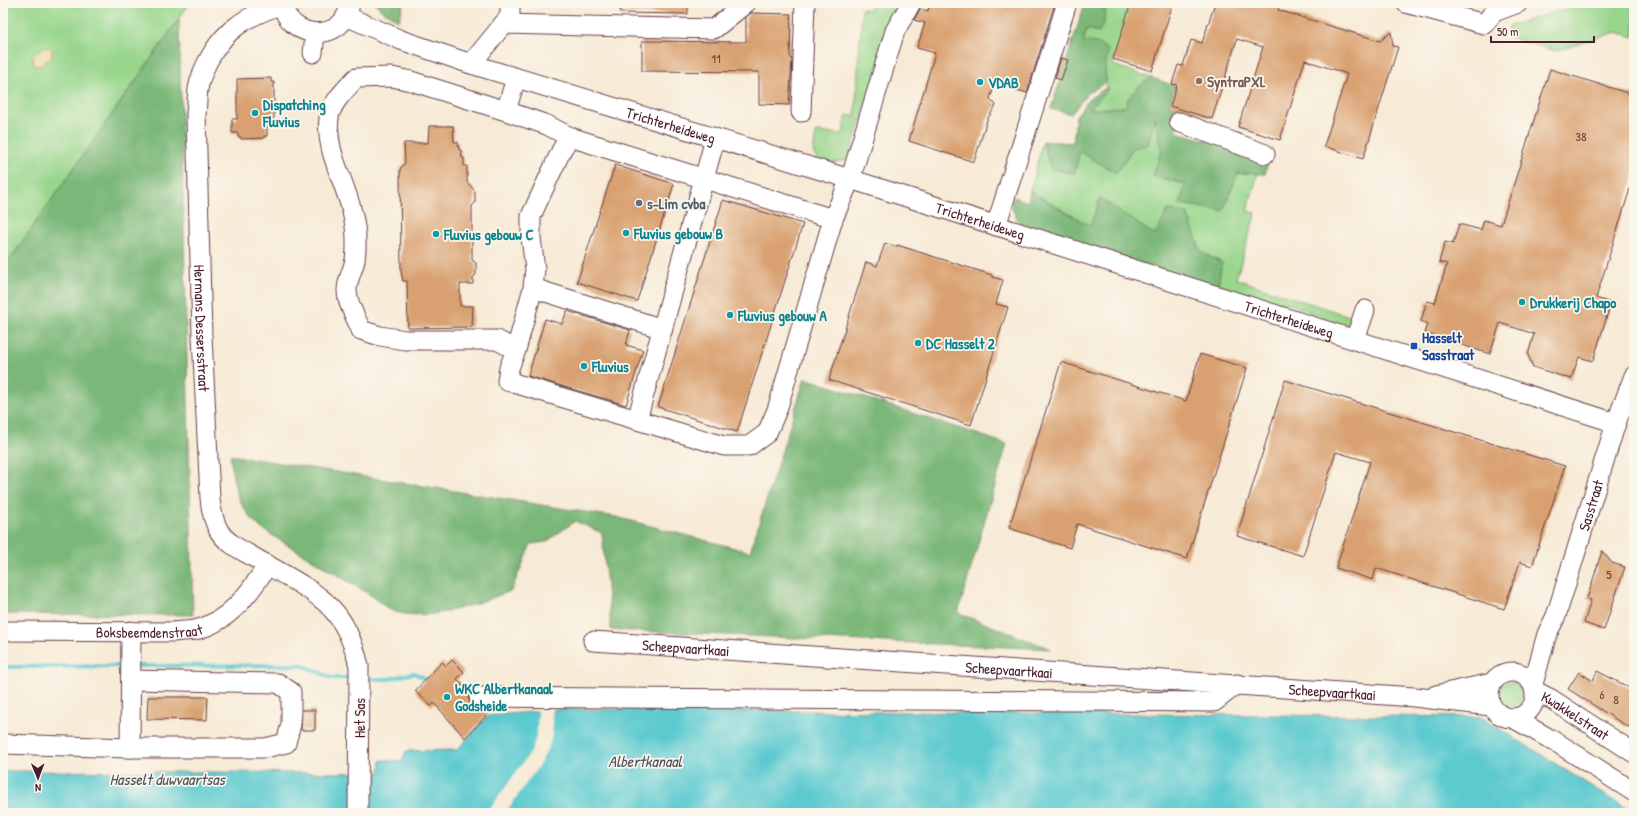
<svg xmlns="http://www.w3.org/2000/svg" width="1637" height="816" font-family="'Patrick Hand',sans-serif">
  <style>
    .green { fill: #98d68c; stroke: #717a5c }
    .forest { fill: #7ab778; stroke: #626b52 }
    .sand { fill: #eeda9e; stroke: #9c7c64 }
    .water { fill: #5dcad0; stroke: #54747e }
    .pier { fill: #f7ead6 }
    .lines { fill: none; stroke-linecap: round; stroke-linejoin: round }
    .stream { stroke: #5dcad0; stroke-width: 4 }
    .building { fill: #d9a171 }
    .minor-casing { stroke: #643d45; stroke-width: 21 }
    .minor { stroke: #fff; stroke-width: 19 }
    .education-dot { fill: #8d6e63; stroke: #fbf7ec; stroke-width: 1.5 }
    .culture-dot { fill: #0f9aa8; stroke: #fbf7ec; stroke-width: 1.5 }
    .service-dot { fill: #5c6f8a; stroke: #fbf7ec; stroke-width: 1.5 }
    .transit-dot { fill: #1a4fb4; stroke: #fbf7ec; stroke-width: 1.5 }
    .labels { text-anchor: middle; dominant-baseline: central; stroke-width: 3.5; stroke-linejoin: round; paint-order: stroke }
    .number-label { font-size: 13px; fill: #6e403c }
    .education-label { font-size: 15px; font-weight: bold; fill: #785e54; stroke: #fbf7ec; text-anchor: start }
    .culture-label { font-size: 15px; font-weight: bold; fill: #0d838f; stroke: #fbf7ec; text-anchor: start }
    .street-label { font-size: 15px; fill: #4a1f2b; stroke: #fbf7ec }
    .service-label { font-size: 15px; font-weight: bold; fill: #4e5e75; stroke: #fbf7ec; text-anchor: start }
    .transit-label { font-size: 15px; font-weight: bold; fill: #164399; stroke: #fbf7ec; text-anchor: start }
    .water-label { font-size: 16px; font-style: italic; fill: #50525d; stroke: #fbf7ec }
  </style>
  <rect width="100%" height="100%" fill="#fbf7ec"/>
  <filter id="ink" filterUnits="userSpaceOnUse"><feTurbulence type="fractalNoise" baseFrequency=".025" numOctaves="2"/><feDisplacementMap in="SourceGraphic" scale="8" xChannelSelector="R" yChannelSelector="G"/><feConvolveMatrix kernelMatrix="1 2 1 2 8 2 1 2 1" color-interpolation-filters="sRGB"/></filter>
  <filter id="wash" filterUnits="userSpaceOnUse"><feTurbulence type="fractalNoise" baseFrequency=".012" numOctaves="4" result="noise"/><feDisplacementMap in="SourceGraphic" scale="16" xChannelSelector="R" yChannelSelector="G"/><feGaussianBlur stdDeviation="0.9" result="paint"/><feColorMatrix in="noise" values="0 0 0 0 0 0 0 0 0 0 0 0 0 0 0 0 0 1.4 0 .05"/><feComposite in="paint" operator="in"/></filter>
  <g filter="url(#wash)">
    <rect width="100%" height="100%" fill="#f7ead6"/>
    <g class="green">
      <polygon points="3,3 190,3 3,269"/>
      <polygon points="873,3 898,3 854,142 847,160 833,163 818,161 813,152 816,132 843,134 846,115 855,116 862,8 868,10"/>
      <path d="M1106 3H1132L1113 65 1152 78C1140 84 1128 93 1126 107L1088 110 1107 90 1105 69 1108 50 1083 42 1087 29 1099 31 1104 22Z"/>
      <polygon points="1598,3 1615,3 1634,6 1634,37 1616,32 1555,51 1506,36 1509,26 1575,6"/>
      <polygon points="1155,116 1162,149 1153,176 1186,184 1180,204 1238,173 1258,173 1247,211 1256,212 1236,279 1352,317 1352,320 1346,325 1333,322 1286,302 1281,305 1218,284 1222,263 1201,252 1187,213 1155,235 1090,226 1030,191 1043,141 1051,169 1079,151 1116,173"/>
      <circle cx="1511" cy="694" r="12"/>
    </g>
    <g class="forest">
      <polygon points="376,3 394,3 394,5 403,5 399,21 380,9"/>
      <polygon points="1085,3 1106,3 1104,22 1099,32 1087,29 1083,41 1098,43 1108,50 1105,69 1106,82 1087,94 1071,114 1051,109"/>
      <polygon points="179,19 193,615 3,614 3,269"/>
      <path d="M1152 78 1175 86 1169 106 1184 110 1176 132 1269 157 1265 174 1238 173 1223 211 1180 204 1185 184 1153 176 1162 149 1155 117 1148 145 1133 148 1116 173 1080 152 1074 173 1051 169 1043 141 1073 143 1076 116 1089 99 1107 87V90L1089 109 1126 107C1128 93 1140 84 1152 78Z"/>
      <polygon points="1030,191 1090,226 1100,198 1155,235 1168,210 1187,213 1201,252 1222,263 1218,284 1207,285 1019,223 1011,206 1014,197 1028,202"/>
      <path d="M805 378 1007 444 958 613 1051 649 611 630 602 533 575 521 546 542 531 544 511 591C475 604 438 620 399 613 387 611 379 600 369 594 333 572 297 551 262 529 236 506 234 487 230 455L616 517 750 552Z"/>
    </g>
    <polygon class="sand" points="44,47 50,48 52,50 52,58 45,62 42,66 36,66 33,64 33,56"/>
    <polygon class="water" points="560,709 1481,717 1634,813 3,813 3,771 380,773 381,760 402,761 406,751 457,750 488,716"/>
    <polygon class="pier" points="552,708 552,735 550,743 540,764 505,813 487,813 532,750 537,733 538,709"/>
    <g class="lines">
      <g class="stream">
        <polyline points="135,666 302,665 332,678 354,678"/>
        <polyline points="3,667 127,666"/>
        <polyline points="365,679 388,679 414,673 426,679"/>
      </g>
    </g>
    <g id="blocks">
      <g class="building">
        <polygon points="620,3 688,3 688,14 620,13"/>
        <polygon points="930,3 1055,3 1027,93 995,83 990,99 996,105 987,120 974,162 909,141 935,53 917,48 925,23 914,20 920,9 928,11"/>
        <polygon points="1131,3 1173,3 1152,71 1113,59"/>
        <polygon points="1215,3 1249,3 1260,7 1261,3 1266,3 1279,7 1278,10 1380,41 1391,32 1393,46 1398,47 1363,159 1324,146 1347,74 1305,60 1280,140 1238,127 1263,47 1237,39 1212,119 1170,106 1177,85 1172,84 1178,65 1183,66 1191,40 1202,43"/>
        <polygon points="751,13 791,14 790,56 792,60 789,105 759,104 759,72 642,71 642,41 746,42 746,17"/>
        <polygon points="1061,58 1068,60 1061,80 1055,78"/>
        <polygon points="1550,69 1634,95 1634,176 1596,298 1611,303 1593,361 1579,357 1571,379 1533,367 1528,355 1534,334 1500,323 1490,354 1425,333 1428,324 1421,321 1427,301 1435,303 1447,264 1439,262 1445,242 1453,244 1459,224 1481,230 1484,220 1501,225"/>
        <polygon points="271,78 271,82 274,82 274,118 273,118 273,122 267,122 267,136 264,136 264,138 241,139 241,137 238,137 238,133 232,133 232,119 237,119 237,79"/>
        <polygon points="429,126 453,126 454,142 458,142 459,150 461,150 462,158 464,158 464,166 467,166 467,182 475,191 475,203 472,206 472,260 476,263 476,274 473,278 473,284 460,284 460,306 473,306 472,327 408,328 407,281 403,281 401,271 400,169 405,163 404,143 428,143"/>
        <polygon points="615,165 674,184 637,301 577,282"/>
        <polygon points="723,200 803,224 737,432 658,407"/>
        <polygon points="885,243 896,247 897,245 992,275 992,277 1003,280 996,304 1008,307 971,425 829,380 866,262 877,266"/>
        <polygon points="567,311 630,330 626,345 643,350 626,405 528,376 545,319 562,324"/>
        <polygon points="1200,354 1247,368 1187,559 1077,524 1070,548 1009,528 1061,362 1186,401"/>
        <polygon points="1285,380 1565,466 1532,566 1520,562 1504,609 1376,568 1373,580 1336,568 1370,462 1336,452 1303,556 1237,536"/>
        <polygon points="1602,551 1612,563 1625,567 1604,630 1584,623 1591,600 1587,599"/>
        <polygon points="452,660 464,672 457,679 469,693 468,697 470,703 474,707 482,708 488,714 465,738 434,703 431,706 415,691 442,662 446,666"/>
        <polygon points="1597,671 1634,690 1634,718 1628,727 1568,689 1579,672 1593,681"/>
        <polygon points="148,697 208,697 207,720 147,719"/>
        <polygon points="302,710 315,710 315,730 301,730"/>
      </g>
    </g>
  </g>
  <g filter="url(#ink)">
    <use href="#blocks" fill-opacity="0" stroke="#643d45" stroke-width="1"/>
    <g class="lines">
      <g class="minor-casing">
        <g id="minor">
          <path d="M282 3C289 42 346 43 350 3"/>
          <polyline points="1406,3 1484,24 1494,12 1518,3"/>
          <path id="s1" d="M282 4C266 10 250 16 237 26 218 39 202 67 198 89 197 97 197 105 196 114L202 336 210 498C211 510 213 520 219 531 226 542 239 549 250 555 273 569 315 589 332 609 347 625 354 645 359 666L358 813"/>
          <path id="s2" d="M346 16 401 40 471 64 850 179 1616 423"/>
          <polyline points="503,24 714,29 746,3"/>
          <polyline points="313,53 315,33"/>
          <polyline points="471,64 510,16 510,3"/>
          <path d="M506 111 547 125 570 137 562 149 531 216V238L535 269 533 288 516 350 497 340H405L380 336 361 330C356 317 347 304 347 290 347 280 353 270 355 260 357 245 356 227 352 212 345 180 325 152 329 118 331 103 346 89 356 78L392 77 411 81 506 111 516 78"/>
          <polyline points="801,112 805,3"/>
          <polyline points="1179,122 1265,154"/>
          <polyline points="570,137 833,219"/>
          <polyline points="715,139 637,420 724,446 749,446 767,433 777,410 833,219 851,177 895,31 911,3"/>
          <polyline points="996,226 1067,3"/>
          <polyline points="533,288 663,329"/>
          <polyline points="1355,340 1365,310"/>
          <polyline points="516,350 509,368 507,381 637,420"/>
          <path id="s3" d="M3 631 173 632C180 631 188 631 195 630 229 622 249 594 267 566"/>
          <path id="s4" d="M593 641 1414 697 1491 706"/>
          <circle cx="1512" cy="695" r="23"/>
          <path id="s5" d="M1533 684 1547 634 1556 616 1616 423 1634 376"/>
          <path id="s6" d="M1535 691 1551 699 1634 753"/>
          <polyline points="1436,695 1492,683"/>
          <polyline points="479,697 1214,702 1237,684"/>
          <polyline points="1513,718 1559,744 1634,792"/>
          <polyline points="3,744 130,748 131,631"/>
          <polyline points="130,748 265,748 286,743 291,724 291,692 278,683 131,680"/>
        </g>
      </g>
      <use href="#minor" class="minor"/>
    </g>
  </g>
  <circle class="education-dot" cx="1199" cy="81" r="4"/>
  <g class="culture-dot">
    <circle cx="980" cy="82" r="4"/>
    <circle cx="255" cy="113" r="4"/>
    <circle cx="626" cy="233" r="4"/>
    <circle cx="436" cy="234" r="4"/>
    <circle cx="1522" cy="302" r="4"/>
    <circle cx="730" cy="315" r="4"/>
    <circle cx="918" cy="343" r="4"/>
    <circle cx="584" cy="366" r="4"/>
    <circle cx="447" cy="697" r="4"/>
  </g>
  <circle class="service-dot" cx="639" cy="203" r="4"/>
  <rect class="transit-dot" x="1410" y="342" width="8" height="8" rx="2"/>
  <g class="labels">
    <g class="number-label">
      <text x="716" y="58">11</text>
      <text x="1581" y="136">38</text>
      <text x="1609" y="574">5</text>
      <text x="1602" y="694">6</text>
      <text x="1616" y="699">8</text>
    </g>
    <g class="education-label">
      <text x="1207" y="81">SyntraPXL</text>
    </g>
    <g class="culture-label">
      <text x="988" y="82">VDAB</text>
      <text x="263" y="104">Dispatching<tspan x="263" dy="17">Fluvius</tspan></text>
      <text x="634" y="233">Fluvius gebouw B</text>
      <text x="444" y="234">Fluvius gebouw C</text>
      <text x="1530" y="302">Drukkerij Chapo</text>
      <text x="738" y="315">Fluvius gebouw A</text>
      <text x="926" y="343">DC Hasselt 2</text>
      <text x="592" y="366">Fluvius</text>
      <text x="455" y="688">WKC Albertkanaal<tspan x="455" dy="17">Godsheide</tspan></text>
    </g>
    <g class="street-label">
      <text stroke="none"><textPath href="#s2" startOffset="343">Trichterheideweg</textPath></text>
      <text stroke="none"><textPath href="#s2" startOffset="667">Trichterheideweg</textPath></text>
      <text stroke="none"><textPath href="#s2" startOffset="991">Trichterheideweg</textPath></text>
      <text stroke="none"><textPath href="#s1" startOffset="365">Hermans Dessersstraat</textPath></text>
      <text stroke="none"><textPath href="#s5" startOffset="188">Sasstraat</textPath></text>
      <text stroke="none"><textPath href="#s3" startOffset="146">Boksbeemdenstraat</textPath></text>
      <text stroke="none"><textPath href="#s4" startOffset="93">Scheepvaartkaai</textPath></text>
      <text stroke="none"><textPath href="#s4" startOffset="417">Scheepvaartkaai</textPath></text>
      <text stroke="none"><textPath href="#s4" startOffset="741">Scheepvaartkaai</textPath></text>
      <text stroke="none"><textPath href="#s6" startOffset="47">Kwakkelstraat</textPath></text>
      <text transform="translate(359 718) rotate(-90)">Het Sas</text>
    </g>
    <g class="service-label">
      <text x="647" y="203">s-Lim cvba</text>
    </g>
    <g class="transit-label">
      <text x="1422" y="337">Hasselt<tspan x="1422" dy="17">Sasstraat</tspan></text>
    </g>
    <g class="water-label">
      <text x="645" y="761">Albertkanaal</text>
      <text x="167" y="779">Hasselt duwvaartsas</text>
    </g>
  </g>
  <rect width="1637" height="816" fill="none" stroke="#fbf7ec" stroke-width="16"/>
  <g transform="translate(38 778) rotate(179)" stroke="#fbf7ec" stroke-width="3" paint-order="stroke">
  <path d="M0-3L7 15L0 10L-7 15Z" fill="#4a1f2b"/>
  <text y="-6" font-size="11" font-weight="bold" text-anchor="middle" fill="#4a1f2b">N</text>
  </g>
  <path d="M1491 36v6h103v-6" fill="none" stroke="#4a1f2b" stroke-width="2"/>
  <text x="1497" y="36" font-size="12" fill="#4a1f2b" stroke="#fbf7ec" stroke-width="3" paint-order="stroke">50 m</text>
</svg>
